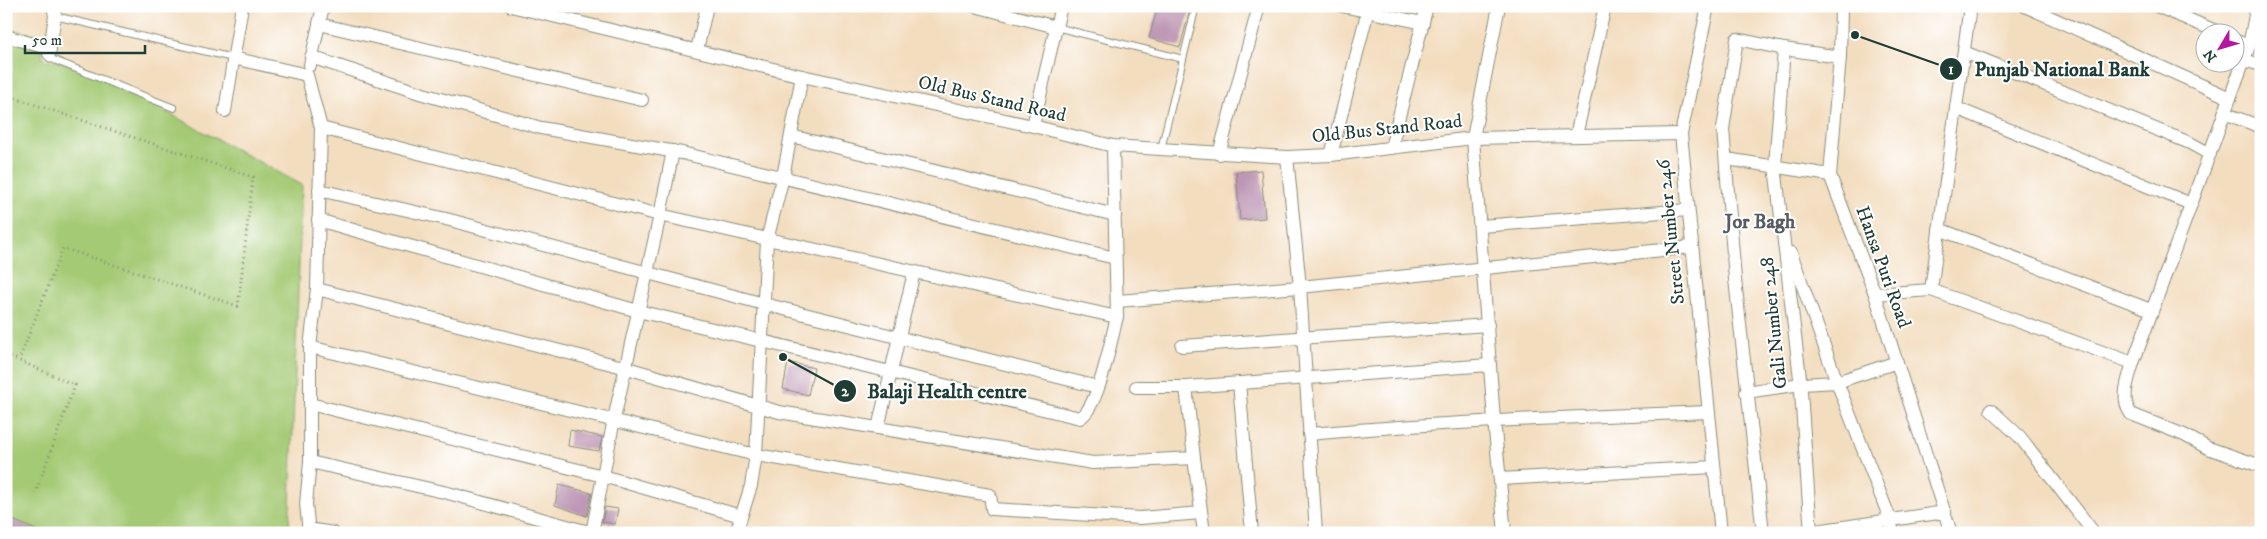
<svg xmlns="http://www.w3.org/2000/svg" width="2267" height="539" font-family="'IM FELL DW Pica',serif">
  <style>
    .green { fill: #a4ca74; stroke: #628454 }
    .building { fill: #bd97b5 }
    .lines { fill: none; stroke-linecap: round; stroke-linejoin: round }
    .lane-casing { stroke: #898d7a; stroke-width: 8 }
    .street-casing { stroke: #898d7a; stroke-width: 14 }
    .path { stroke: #898d7a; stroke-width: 3; stroke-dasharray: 1 4; stroke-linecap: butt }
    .lane { stroke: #fff; stroke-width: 6 }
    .street { stroke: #fff; stroke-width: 12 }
    .labels { text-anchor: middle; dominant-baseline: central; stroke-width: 4; stroke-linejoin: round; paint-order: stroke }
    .street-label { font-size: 19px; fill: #1f3d34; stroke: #fff }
    .neighbourhood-label { font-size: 20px; font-weight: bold; fill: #565c61; stroke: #fff }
    .leader { fill: none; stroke: #1f3d34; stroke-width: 2 }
    .callout-dot { fill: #1f3d34; stroke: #fff; stroke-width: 2 }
    .mark-label { font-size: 15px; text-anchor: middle; font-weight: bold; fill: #fff }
    .callout-label { font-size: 20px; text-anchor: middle; font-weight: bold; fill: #1f3d34; stroke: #fff; stroke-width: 4; stroke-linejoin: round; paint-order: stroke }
  </style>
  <rect width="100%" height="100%" fill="#fff"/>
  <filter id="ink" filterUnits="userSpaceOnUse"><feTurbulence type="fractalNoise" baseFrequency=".02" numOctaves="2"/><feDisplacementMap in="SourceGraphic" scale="10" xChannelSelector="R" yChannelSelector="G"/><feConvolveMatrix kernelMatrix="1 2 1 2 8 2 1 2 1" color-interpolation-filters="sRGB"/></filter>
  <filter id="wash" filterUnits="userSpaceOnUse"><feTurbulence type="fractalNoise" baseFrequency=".0096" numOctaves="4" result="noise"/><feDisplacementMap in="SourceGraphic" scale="20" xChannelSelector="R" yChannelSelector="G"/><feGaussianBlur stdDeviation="1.12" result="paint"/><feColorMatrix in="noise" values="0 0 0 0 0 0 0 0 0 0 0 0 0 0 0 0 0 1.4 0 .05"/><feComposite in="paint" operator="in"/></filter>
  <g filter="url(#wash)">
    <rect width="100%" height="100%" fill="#f3ddbf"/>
    <polygon class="green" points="6,29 40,35 43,59 81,66 302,185 289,533 12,533 6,530"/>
    <g id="blocks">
      <g class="building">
        <polygon points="1158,6 1191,6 1180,47 1149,38"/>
        <polygon points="1261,170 1265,218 1240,220 1236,172"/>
        <polygon points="788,362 814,368 808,395 783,389"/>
        <polygon points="570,430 602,437 599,451 568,446"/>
        <polygon points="559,485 592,493 587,516 555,505"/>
        <polygon points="605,507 618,509 615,524 602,522"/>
        <polygon points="6,517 43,533 6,533"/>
      </g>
    </g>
  </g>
  <g filter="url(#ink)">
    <use href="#blocks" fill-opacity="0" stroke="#898d7a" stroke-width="1"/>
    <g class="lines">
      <g class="lane-casing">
        <g id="lane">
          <polyline points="55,16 233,58"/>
          <polyline points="1056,27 1183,59"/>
          <polyline points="49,55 49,58 174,108"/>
          <polyline points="1161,149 1196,6"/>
        </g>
      </g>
      <g class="street-casing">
        <g id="street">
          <polyline points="511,6 802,76 1033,126 1113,146 1287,157 1331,155 1473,138 1681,134"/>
          <polyline points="975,6 1056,27"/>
          <polyline points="1342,6 1423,23"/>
          <polyline points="1499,6 1473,138 1494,420 1505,533"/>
          <polyline points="1708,6 1681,134 1721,533"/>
          <polyline points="1841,6 1840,57 1830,175 1875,294 1951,533"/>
          <polyline points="2025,6 2230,98"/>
          <polyline points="2157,6 2218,32"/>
          <polyline points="319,24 642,100"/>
          <polyline points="6,36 50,49"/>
          <polyline points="2234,40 2249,46"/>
          <polyline points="1784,49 1775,166 1800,378 1811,533"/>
          <polyline points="697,50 707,6"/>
          <polyline points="1964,52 2190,143 2210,154"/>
          <polyline points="49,54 55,16 53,6"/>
          <polyline points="311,57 423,94 541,128 682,153 1115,258"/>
          <polyline points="233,58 307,75 321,128"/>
          <polyline points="2244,60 2261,65"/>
          <polyline points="310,65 323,6"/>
          <polyline points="1956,108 2191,204"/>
          <polyline points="225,111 242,6"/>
          <polyline points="2224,113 2261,127"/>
          <polyline points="1033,126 1061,6"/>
          <polyline points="791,136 1115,215"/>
          <polyline points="1576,136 1605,6"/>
          <polyline points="1391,148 1427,6"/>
          <polyline points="1219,154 1259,6"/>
          <polyline points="1331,155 1369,6"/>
          <polyline points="1287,157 1300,287 1316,533"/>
          <polyline points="1726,159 1830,175"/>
          <polyline points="319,190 446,219 764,304 1098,387"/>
          <path d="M318 220 638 311 1080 418C1099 407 1111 339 1117 317"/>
          <polyline points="1481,226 1688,210"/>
          <polyline points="1939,229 2151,310"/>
          <polyline points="1791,253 1837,382 1890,519 1893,533"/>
          <polyline points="317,289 627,368 779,412 1093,463 1194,458 1186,387"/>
          <polyline points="1931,290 2133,363 2249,46 2256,10 2253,6"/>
          <polyline points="1875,294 1931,290 1970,6"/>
          <polyline points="1117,301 1300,287 1692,247"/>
          <polyline points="1182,346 1488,325"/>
          <polyline points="310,347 756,455 990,495 992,509 1140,518 1201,513"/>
          <path d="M2133 363C2128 380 2120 399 2131 414L2184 435 2208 448 2261 466"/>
          <polyline points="1239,383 1252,533"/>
          <polyline points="1136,387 1186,387 1490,365"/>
          <polyline points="1746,392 1801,384 1837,382 1897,362"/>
          <polyline points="310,404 603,476 741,516"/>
          <polyline points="1991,410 2020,437 2094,533"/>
          <polyline points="878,428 914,272"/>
          <path d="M1309 434C1442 422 1575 417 1708 412"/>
          <polyline points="1194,458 1204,533"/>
          <polyline points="310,462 310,347 317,289 321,128 660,215 673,151"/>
          <polyline points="1500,479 1714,467"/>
          <polyline points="308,529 333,533"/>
          <polyline points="309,533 306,504 310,462 448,493 592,533 614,419 660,215 1117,317 1113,146"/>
          <polyline points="736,533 751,486 756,455 767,240 783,177 802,76"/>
          <polyline points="1763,533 1735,279 1723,129 1737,39 1784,49 1840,57"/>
          <polyline points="1803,533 1945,512"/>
        </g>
      </g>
      <g class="path">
        <polyline points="6,95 253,177 238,306 63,248 19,360"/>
        <polyline points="6,355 75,385 35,494"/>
      </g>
      <use href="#lane" class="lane"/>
      <use href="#street" class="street"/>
    </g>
  </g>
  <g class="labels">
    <g class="street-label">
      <text transform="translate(992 99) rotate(13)">Old Bus Stand Road</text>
      <text transform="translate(1387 129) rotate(-6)">Old Bus Stand Road</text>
      <text transform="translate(1671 232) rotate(-96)">Street Number 246</text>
      <text transform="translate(1883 267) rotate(70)">Hansa Puri Road</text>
      <text transform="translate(1774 323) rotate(-96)">Gali Number 248</text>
    </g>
    <g class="neighbourhood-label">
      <text x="1760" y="222">Jor Bagh</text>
    </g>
  </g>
  <path class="leader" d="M1855 35L1951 69M783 357L845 391"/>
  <g class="callout-dot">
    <circle cx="1855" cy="35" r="5"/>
    <circle cx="783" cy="357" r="5"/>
    <circle cx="1951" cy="69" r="12"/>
    <circle cx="845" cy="391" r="12"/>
  </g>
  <g class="mark-label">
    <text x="1951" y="74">1</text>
    <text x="845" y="396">2</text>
  </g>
  <g class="callout-label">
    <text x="2062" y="76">Punjab National Bank</text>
    <text x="947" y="398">Balaji Health centre</text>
  </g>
  <rect width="2267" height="539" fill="none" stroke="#fff" stroke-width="25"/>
  <g transform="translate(2220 48) rotate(232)"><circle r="24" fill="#ffffff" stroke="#a5b1ae"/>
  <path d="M0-4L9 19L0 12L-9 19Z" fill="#b5179e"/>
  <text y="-8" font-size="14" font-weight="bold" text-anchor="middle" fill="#1f3d34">N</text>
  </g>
  <path d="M25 45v8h120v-8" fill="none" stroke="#1f3d34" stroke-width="2.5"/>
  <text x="32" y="45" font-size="15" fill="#1f3d34" stroke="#ffffff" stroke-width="4" paint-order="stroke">50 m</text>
</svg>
